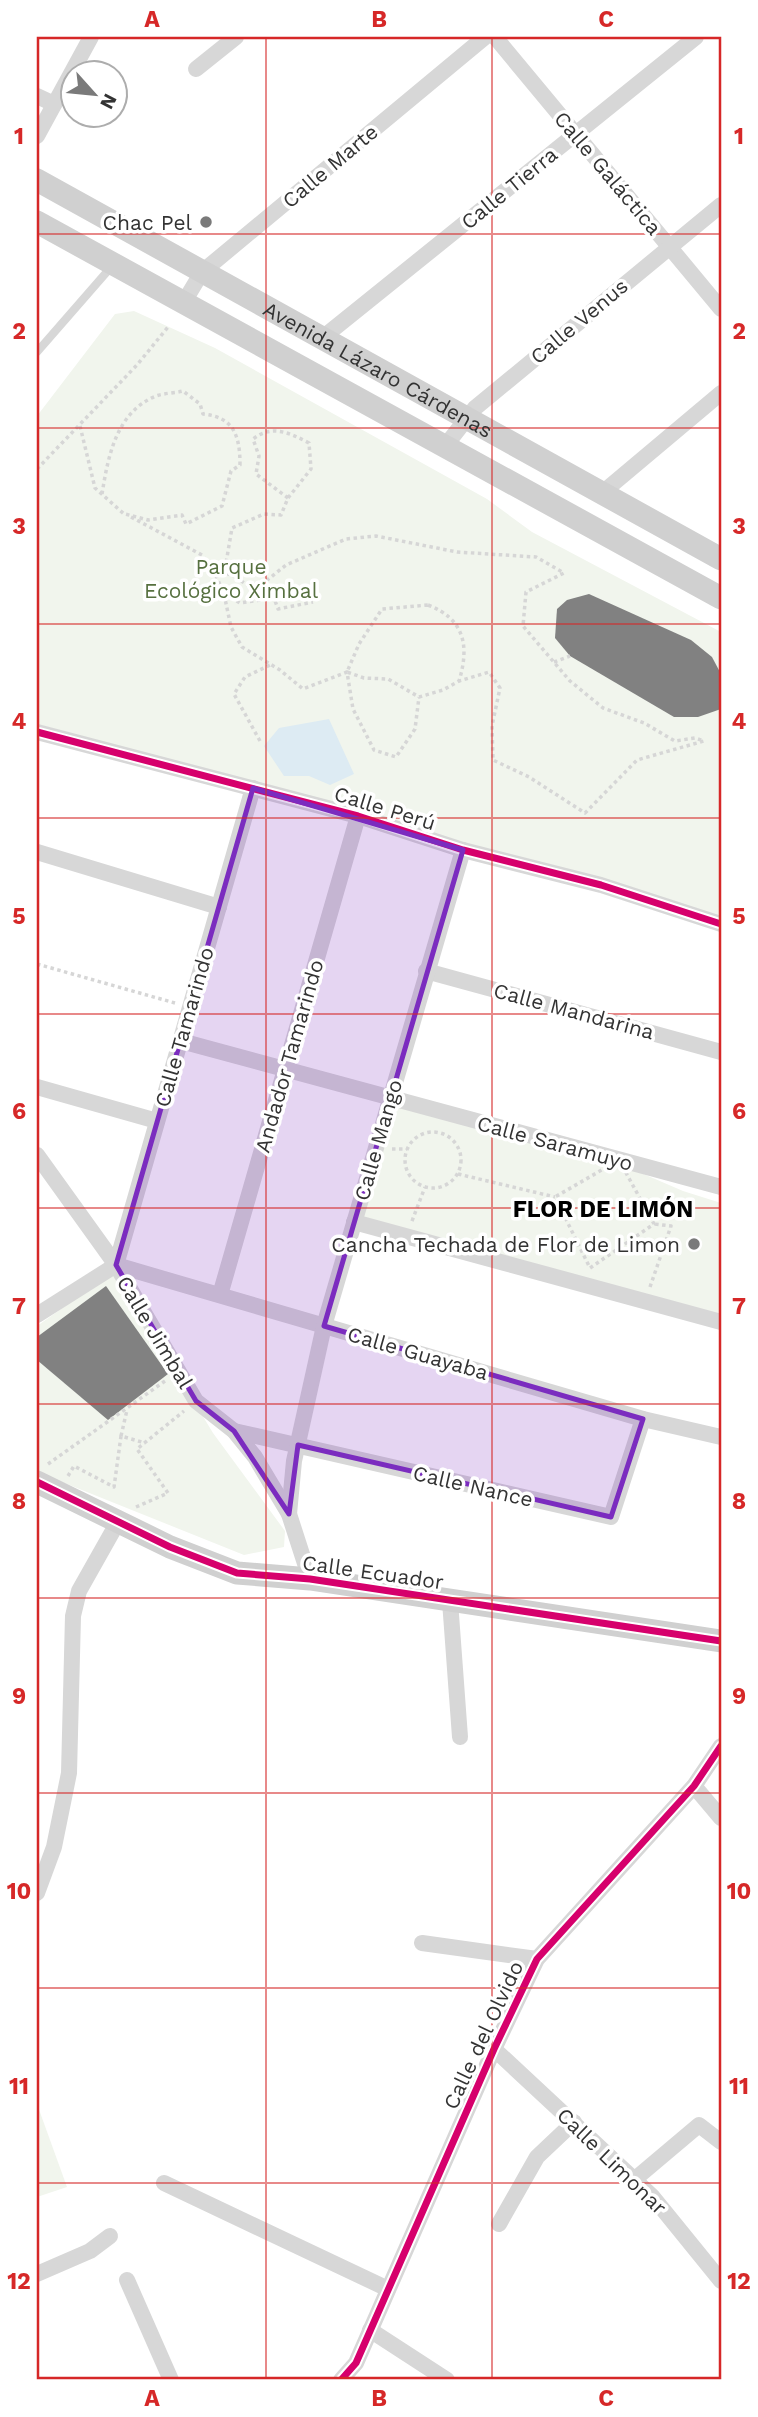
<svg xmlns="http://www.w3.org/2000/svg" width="758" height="2417" font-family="'Work Sans',sans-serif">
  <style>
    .green { fill: #f1f5ed }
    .water { fill: #ddebf3 }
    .building { fill: #818181 }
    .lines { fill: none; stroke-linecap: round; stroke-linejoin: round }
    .path { stroke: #d6d6d6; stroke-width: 3.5; stroke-dasharray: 3.5 3.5; stroke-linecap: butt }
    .lane { stroke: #d7d7d7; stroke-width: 8 }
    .street { stroke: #d7d7d7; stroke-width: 16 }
    .secondary { stroke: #d0d0d0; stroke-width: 23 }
    .cycleway-casing { stroke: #fff; stroke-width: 11 }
    .cycleway { stroke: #d6006c; stroke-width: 7 }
    .marked { fill: #7b2cbf; fill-opacity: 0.2; stroke: #7b2cbf; stroke-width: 5; stroke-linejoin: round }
    .grid { fill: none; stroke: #d62828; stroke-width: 2; stroke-opacity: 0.55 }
    .poi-dot { fill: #7a7a7a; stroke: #fff; stroke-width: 2.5 }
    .labels { text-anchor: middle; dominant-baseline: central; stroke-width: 7; stroke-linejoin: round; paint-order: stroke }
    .street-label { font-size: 21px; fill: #333; stroke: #fff }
    .poi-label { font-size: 21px; fill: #333; stroke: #fff; text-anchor: end }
    .park-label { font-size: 21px; fill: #56703f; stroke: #fff }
    .neighbourhood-label { font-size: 23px; font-weight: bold; fill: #000; stroke: #fff }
    .neatline { fill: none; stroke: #d62828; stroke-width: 2.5 }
    .grid-label { font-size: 23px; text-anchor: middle; font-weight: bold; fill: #d62828 }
  </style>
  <rect width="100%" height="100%" fill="#fff"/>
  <g class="green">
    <polygon points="134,311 215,348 487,499 532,532 721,632 721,925 37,724 37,416 115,314"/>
    <polygon points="391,1103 611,1160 683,1191 721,1203 721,1319 357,1221"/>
    <polygon points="115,1271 213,1433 285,1531 284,1547 244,1555 37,1472 37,1326"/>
    <polygon points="37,2104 67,2187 37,2197"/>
  </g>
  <polygon class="water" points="329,719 354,774 330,785 309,776 284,776 264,746 279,728"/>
  <g class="building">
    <polygon points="589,594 691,640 712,657 721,674 721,709 698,717 674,717 570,656 555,638 557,609 567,600"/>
    <polygon points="106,1286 168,1374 108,1420 37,1360 37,1337"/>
  </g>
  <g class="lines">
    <g class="path">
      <polyline points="80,426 95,488 124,514"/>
      <polyline points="37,469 137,365 168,327"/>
      <path d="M102 494C108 457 116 412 156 396 164 393 175 393 183 391L200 404 203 414C234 417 240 436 240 465L231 471 222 506 186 524 182 515 148 520 125 514"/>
      <path d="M288 498 256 474 259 456 253 439C272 424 290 433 309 443L311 469 288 498 281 515 264 514 232 528 226 563 235 577 249 586 266 581 286 565 346 539 376 536 457 552 536 557 564 573 526 592 523 626 570 681 603 708 644 723 675 741 695 738 704 741 637 760 585 813 529 777 493 760 492 726 500 688 489 672 459 681"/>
      <polyline points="131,517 202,555 213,569 224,594 240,603 274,598 278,609 313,602"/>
      <polyline points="213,569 234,576"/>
      <polyline points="224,594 231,627 242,647 280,670 303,689 347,672 353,709 374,750 396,757 415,729 419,697"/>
      <path d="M428 605C464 619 470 645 459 681L443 690 419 697 388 679 364 678 347 672 359 644 382 609Z"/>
      <polyline points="554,662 570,656"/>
      <polyline points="260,741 234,694 245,677 272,664"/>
      <polyline points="37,964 175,1003"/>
      <circle cx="433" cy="1160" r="28"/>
      <polyline points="392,1149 407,1149"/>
      <polygon points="619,1160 654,1224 590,1268 555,1197"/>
      <polyline points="458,1174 555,1197"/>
      <polyline points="412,1221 425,1187"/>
      <polyline points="650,1287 671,1226 654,1224"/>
      <polyline points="121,1436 127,1410"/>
      <polyline points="48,1464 165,1381"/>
      <polyline points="68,1476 74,1466 114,1487 121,1436 145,1443"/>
      <polyline points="136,1507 168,1493 137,1449 184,1411"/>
    </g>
    <polyline class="lane" points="37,352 112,266"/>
    <g class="street">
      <polyline points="495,37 721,309"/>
      <polyline points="196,69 236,37"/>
      <polyline points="37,96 54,104"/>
      <polyline points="37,136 91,37"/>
      <polyline points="184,302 202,272 485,37"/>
      <polyline points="321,339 696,37"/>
      <polyline points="446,445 475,408 721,205"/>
      <polyline points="602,493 721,393"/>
      <polyline points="37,732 358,816 463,850 601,885 721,924"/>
      <polyline points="37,852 219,907"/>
      <polyline points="426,971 721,1052"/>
      <polyline points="181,1041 721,1187"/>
      <polyline points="37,1087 157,1121"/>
      <polyline points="37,1155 116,1265 196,1401 234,1431 255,1457 289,1514 310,1579"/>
      <polyline points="354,1222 721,1322"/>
      <polyline points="116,1265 643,1419 721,1437"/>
      <polyline points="116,1265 253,788"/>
      <polyline points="220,1295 358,816"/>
      <polyline points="37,1315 116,1265"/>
      <polyline points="234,1431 611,1517 643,1419"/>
      <polyline points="289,1514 294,1461 324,1326 463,850"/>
      <polyline points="450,1601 460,1737"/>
      <polyline points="694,1786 721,1818"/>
      <polyline points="37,1893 54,1847 69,1773 73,1616 79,1591 119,1520"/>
      <polyline points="422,1943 537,1959"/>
      <polyline points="494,2049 652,2196 721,2281"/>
      <polyline points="635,2179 699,2125 721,2142"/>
      <polyline points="164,2183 388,2289"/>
      <polyline points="499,2224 537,2157 574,2122"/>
      <polyline points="37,2274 90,2251 110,2236"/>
      <polyline points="127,2280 171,2380"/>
      <polyline points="370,2330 447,2380"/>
      <polyline points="341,2380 356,2363 494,2049 537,1959 694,1786 721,1746"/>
    </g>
    <g class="secondary">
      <path id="s1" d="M37 180 721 559"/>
      <polyline points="37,222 721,598"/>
      <polyline points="37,1482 170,1547 237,1573 310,1579 721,1641"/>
    </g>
    <g class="cycleway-casing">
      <g id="cycleway">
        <polyline points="37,732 358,816 463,850 601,885 721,924"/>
        <polyline points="37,1482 170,1547 237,1573 310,1579 721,1641"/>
        <polyline points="341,2380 356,2363 494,2049 537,1959 694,1786 721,1746"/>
      </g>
    </g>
    <use href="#cycleway" class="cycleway"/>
  </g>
  <path class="marked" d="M253 788 463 850 324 1326 643 1419 611 1517 298 1445 289 1514 234 1431 196 1401 116 1265Z"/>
  <path class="grid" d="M266 37V2380M492 37V2380M37 234H721M37 428H721M37 624H721M37 818H721M37 1014H721M37 1208H721M37 1404H721M37 1598H721M37 1793H721M37 1988H721M37 2183H721"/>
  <g class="poi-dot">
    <circle cx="206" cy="222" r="7"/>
    <circle cx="694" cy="1244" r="7"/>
  </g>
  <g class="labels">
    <g class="street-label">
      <text transform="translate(330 166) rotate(-40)">Calle Marte</text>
      <text transform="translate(608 173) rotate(50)">Calle Galáctica</text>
      <text transform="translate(509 188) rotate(-39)">Calle Tierra</text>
      <text transform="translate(579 321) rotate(-40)">Calle Venus</text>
      <text stroke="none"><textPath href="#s1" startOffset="390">Avenida Lázaro Cárdenas</textPath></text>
      <text transform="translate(385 808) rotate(17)">Calle Perú</text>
      <text transform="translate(574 1011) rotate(15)">Calle Mandarina</text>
      <text transform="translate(184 1027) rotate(-74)">Calle Tamarindo</text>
      <text transform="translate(289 1056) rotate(-74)">Andador Tamarindo</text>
      <text transform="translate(378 1140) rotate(-74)">Calle Mango</text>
      <text transform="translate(555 1143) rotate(15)">Calle Saramuyo</text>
      <text transform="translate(155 1332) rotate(59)">Calle Jimbal</text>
      <text transform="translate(418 1353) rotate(16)">Calle Guayaba</text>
      <text transform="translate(473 1486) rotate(13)">Calle Nance</text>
      <text transform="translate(373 1572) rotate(8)">Calle Ecuador</text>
      <text transform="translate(483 2035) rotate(-65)">Calle del Olvido</text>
      <text transform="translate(612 2161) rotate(44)">Calle Limonar</text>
    </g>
    <g class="poi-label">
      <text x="192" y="222">Chac Pel</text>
      <text x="680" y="1244">Cancha Techada de Flor de Limon</text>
    </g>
    <g class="park-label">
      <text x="231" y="566">Parque<tspan x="231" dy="24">Ecológico Ximbal</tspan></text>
    </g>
    <g class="neighbourhood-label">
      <text x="603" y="1209">FLOR DE LIMÓN</text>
    </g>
  </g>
  <rect width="758" height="2417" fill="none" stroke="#ffffff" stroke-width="77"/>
  <g transform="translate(94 94) rotate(117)"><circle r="33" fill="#ffffff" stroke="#adadad" stroke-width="2"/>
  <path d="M0-5L12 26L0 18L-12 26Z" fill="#7a7a7a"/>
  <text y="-10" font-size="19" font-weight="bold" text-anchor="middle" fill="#333333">N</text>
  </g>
  <rect x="38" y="38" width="682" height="2340" class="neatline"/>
  <g class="grid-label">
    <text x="152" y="27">A</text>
    <text x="379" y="27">B</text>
    <text x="606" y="27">C</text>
    <text x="19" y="144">1</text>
    <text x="739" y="144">1</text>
    <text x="19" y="339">2</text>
    <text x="739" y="339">2</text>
    <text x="19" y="534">3</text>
    <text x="739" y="534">3</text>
    <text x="19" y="729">4</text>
    <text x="739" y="729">4</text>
    <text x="19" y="924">5</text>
    <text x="739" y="924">5</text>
    <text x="19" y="1119">6</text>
    <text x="739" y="1119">6</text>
    <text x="19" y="1314">7</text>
    <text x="739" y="1314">7</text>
    <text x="19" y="1509">8</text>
    <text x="739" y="1509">8</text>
    <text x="19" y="1704">9</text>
    <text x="739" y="1704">9</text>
    <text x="19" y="1899">10</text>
    <text x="739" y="1899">10</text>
    <text x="19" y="2094">11</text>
    <text x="739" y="2094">11</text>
    <text x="19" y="2289">12</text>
    <text x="739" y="2289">12</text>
    <text x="152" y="2406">A</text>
    <text x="379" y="2406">B</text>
    <text x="606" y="2406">C</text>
  </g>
</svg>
